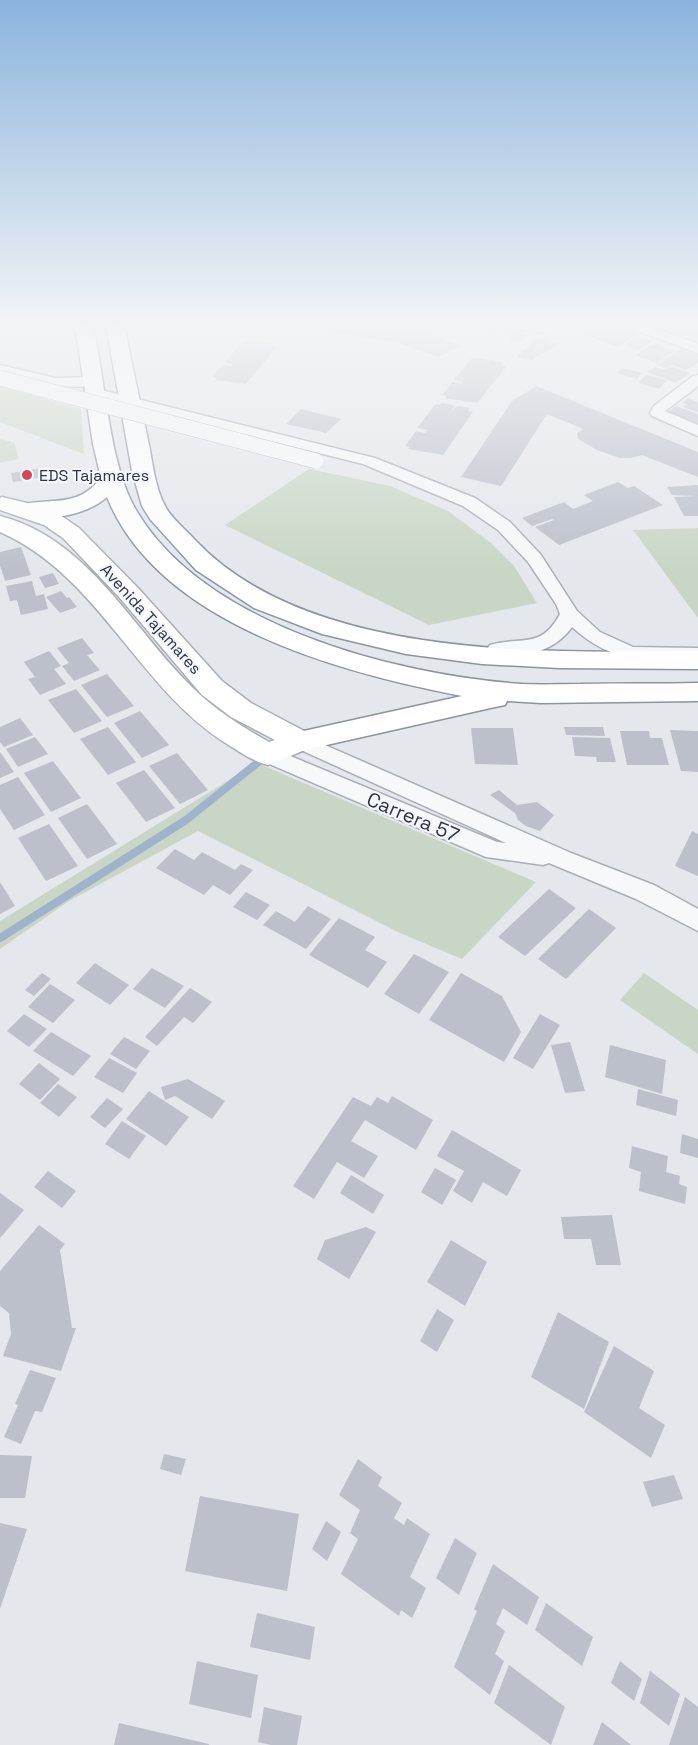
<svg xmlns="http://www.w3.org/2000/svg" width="698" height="1745" font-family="'Space Grotesk',sans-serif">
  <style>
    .green { fill: #c9d6c5 }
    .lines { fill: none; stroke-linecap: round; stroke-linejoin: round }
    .stream { stroke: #9fb4cc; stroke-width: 8 }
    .building { fill: #bbc0ca }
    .street-casing { stroke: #a9aeb7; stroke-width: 3 }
    .secondary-casing { stroke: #a9aeb7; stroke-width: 3 }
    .highway-casing { stroke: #8b94a3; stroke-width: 3 }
    .street { fill: #f7f8fa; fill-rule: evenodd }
    .secondary { fill: #fff; fill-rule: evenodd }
    .highway { fill: #fff; fill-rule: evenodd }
    .street-bridge-casing { stroke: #a9aeb7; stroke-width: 16; stroke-linecap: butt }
    .street-bridge { stroke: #f7f8fa; stroke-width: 15 }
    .poi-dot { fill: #d1495b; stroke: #f4f6f9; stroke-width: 2 }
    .labels { text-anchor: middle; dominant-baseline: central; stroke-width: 4.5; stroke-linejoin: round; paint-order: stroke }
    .far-poi-label { font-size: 16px; fill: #2b3445; stroke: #f4f6f9; text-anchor: start }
    .far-street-label { font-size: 16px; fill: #2b3445; stroke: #f4f6f9 }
    .street-label { font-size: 20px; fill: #2b3445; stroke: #f4f6f9 }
  </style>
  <rect width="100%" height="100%" fill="#e4e7ec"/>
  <g class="green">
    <polygon points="645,325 698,325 698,345"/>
    <polygon points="0,386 81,409 84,454 0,422"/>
    <polygon points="0,439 14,442 19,459 0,463"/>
    <polygon points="309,469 390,486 448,511 491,543 514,566 537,603 429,625 225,525"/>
    <polygon points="698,528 698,618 633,530"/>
    <polygon points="257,763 536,882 462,959 400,933 198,831 69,901 0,949 0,921"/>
    <polygon points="644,973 698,1010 698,1054 620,1000"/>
  </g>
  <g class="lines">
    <polyline class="stream" points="0,938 186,820 266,756"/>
  </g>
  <g class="building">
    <polygon points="289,325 400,325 416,328 461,346 438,357 397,342"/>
    <polygon points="492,325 507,325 496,332 485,329"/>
    <polygon points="599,325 614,326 593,338 582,334"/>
    <polygon points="508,326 525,329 522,334 527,335 522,342 509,340 513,333 504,331"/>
    <polygon points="616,327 638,334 617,347 595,339"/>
    <polygon points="639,336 653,341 638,350 623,345"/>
    <polygon points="538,337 551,340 550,343 561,343 532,360 517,357"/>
    <polygon points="249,340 261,342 255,349 262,342 274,344 272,346 277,347 246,384 215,380 217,378 212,377 223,365 231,366 233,364 225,362 243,342"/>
    <polygon points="654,344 675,351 657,363 635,355"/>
    <polygon points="680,349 698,355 698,363 686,370 672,365 667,368 657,365"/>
    <polygon points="477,358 490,360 484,367 491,360 503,363 502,365 507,366 477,403 445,398 447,396 442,395 453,382 461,384 463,381 454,380 471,359"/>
    <polygon points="655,367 665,370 671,367 690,373 676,383 647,372"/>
    <polygon points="622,368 642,373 637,379 617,373"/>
    <polygon points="646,375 667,380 659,389 638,383"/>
    <polygon points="536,386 698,452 698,477 642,455 631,458 620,458 597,450 578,439 577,433 583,429 547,414 501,486 461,477 512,401"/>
    <polygon points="688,398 698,402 698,412 683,407 687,404 682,403"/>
    <polygon points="442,403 455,406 450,413 457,406 470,408 468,411 473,412 443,455 408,449 410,447 405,446 416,431 425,433 427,430 417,428 436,404 440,405"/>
    <polygon points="676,406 698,414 698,423 668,412"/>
    <polygon points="301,409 341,419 326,433 286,424"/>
    <polygon points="41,468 44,477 13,482 11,473"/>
    <polygon points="618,482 628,488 634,486 663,505 559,545 535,527 554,520 552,519 532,526 522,518 564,502 573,509 593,501 584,495"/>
    <polygon points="698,485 698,516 684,516 674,497 697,496 672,495 667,487"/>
    <polygon points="21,547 31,575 5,581 0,565 0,552"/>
    <polygon points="53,573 59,584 45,588 39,577"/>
    <polygon points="32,581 36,596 44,594 48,609 21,615 17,600 10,601 6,586"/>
    <polygon points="61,591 67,598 69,597 77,607 60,613 46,597"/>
    <polygon points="82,638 94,653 87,655 100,670 74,681 62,666 69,663 57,648"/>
    <polygon points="49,651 61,666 54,669 66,684 40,695 28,679 35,677 24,662"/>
    <polygon points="107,674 134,706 107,717 81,685"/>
    <polygon points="76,689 102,721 74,733 48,700"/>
    <polygon points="140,711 169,745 142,758 114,723"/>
    <polygon points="20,718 33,735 4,747 0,742 0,727"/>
    <polygon points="108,727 136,762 108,775 80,739"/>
    <polygon points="564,727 603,727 605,736 566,735"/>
    <polygon points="471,728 513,728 518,765 475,764"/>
    <polygon points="670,730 698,731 698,772 681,771"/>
    <polygon points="620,731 649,731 650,738 662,738 669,765 627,765"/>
    <polygon points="35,737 48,754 18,767 6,749"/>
    <polygon points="572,737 610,738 616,762 597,762 596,757 575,756"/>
    <polygon points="0,752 14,772 0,778"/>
    <polygon points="177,753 208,790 180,804 149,766"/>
    <polygon points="53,761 81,798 51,812 24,773"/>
    <polygon points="144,770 175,808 146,822 116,783"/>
    <polygon points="18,777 45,815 14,830 0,809 0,785"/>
    <polygon points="499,790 517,805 537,802 554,815 540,831 526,826 518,820 515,813 490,795"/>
    <polygon points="87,804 117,844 87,859 58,818"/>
    <polygon points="49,824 78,866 46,881 18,838"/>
    <polygon points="692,831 698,834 698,876 675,866"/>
    <polygon points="175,849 194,860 202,852 235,870 241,864 253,870 230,895 213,885 204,895 156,868"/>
    <polygon points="0,882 15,906 0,914"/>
    <polygon points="549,889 576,908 525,956 498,937"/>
    <polygon points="246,892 270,905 257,920 233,907"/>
    <polygon points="308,906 331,919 306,949 263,925 276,911 295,922"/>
    <polygon points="589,909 616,928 566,979 538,959"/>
    <polygon points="339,918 375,937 365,950 387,962 368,988 309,955"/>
    <polygon points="414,954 449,972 419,1014 384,994"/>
    <polygon points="95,963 129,985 110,1005 76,983"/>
    <polygon points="152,968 184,986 165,1008 133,989"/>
    <polygon points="42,973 51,979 34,996 25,990"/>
    <polygon points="461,973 502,996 521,1032 504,1062 429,1020"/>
    <polygon points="50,984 75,1000 53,1023 28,1007"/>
    <polygon points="190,988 212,1002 193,1023 184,1017 157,1046 145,1037"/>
    <polygon points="24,1014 47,1029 29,1047 7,1031"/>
    <polygon points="540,1014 560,1025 533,1069 513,1058"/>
    <polygon points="51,1032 91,1056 73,1076 33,1051"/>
    <polygon points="124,1037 150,1051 136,1069 110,1054"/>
    <polygon points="570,1042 585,1091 565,1093 551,1045"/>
    <polygon points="610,1045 666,1060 662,1094 605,1077"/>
    <polygon points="109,1058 137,1073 123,1093 94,1077"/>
    <polygon points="39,1063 60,1079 40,1100 19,1084"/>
    <polygon points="188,1079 225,1101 212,1119 175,1096 165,1100 161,1087"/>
    <polygon points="58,1084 77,1097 59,1117 40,1103"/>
    <polygon points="638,1089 678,1100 676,1116 636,1105"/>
    <polygon points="149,1091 189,1117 166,1146 126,1119"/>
    <polygon points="392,1096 433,1120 416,1150 365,1120 351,1141 378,1156 364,1178 337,1162 314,1199 293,1186 353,1097 371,1106 377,1097 388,1103"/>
    <polygon points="107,1098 123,1109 105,1128 90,1117"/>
    <polygon points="122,1121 146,1136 129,1159 105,1144"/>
    <polygon points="452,1130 521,1170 507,1196 483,1182 472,1203 453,1191 464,1171 437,1156"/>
    <polygon points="682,1134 698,1139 698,1158 680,1153"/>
    <polygon points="632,1146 668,1156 666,1172 680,1176 679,1184 687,1187 685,1204 639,1191 641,1172 629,1168"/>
    <polygon points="435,1168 456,1180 442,1205 421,1192"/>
    <polygon points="48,1171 76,1191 62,1208 34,1187"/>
    <polygon points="351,1175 384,1195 373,1214 340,1193"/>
    <polygon points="0,1193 24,1210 0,1238"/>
    <polygon points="612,1215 621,1265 596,1265 591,1239 564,1239 561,1217"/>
    <polygon points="39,1225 65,1244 60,1250 72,1328 76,1328 61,1371 3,1356 11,1334 9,1313 0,1306 0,1271"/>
    <polygon points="366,1227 376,1232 349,1279 317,1259 325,1240"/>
    <polygon points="451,1240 487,1262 465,1306 427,1282"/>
    <polygon points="437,1309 454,1320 437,1352 420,1341"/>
    <polygon points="558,1312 609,1342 584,1409 531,1377"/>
    <polygon points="614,1346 654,1371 639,1408 665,1425 651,1458 584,1412"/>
    <polygon points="30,1370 56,1378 42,1412 35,1411 21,1444 4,1437 18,1405 15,1404"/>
    <polygon points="164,1454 186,1459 181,1475 160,1469"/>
    <polygon points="0,1455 32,1456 25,1498 0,1498"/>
    <polygon points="358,1459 382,1477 378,1486 402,1503 394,1518 404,1525 407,1518 430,1534 410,1577 426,1588 412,1618 401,1610 399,1616 341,1574 358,1539 350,1533 360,1510 339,1495"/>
    <polygon points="674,1475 683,1499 652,1507 643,1482"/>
    <polygon points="200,1496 299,1514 287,1591 185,1571"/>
    <polygon points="326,1521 341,1532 327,1561 312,1549"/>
    <polygon points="0,1523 27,1529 0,1609"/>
    <polygon points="455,1538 477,1553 459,1595 436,1578"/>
    <polygon points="493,1564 539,1597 527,1625 503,1608 496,1624 505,1631 495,1654 504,1661 490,1695 454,1667 477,1611 474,1609"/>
    <polygon points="546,1603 593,1637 582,1666 535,1630"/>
    <polygon points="257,1613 315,1627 310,1660 250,1647"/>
    <polygon points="197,1661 258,1675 251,1718 189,1704"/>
    <polygon points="620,1661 642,1679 634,1701 611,1683"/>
    <polygon points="509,1665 565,1707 551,1745 494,1703"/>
    <polygon points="650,1671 680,1694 669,1726 640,1703"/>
    <polygon points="685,1697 698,1707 698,1745 669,1745"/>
    <polygon points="264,1707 302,1716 297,1745 271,1745 258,1742"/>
    <polygon points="602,1722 631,1745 593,1745"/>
    <polygon points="119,1723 209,1744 209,1745 114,1745"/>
  </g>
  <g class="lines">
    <g class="street-casing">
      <g id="street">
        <path d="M516 325H562C549 336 533 331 518 328Z"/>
        <polygon points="628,325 646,325 698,344 698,353 630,328"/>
        <path d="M0 365 55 378 95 377 102 381C87 396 20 378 0 373Z"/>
        <polygon points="698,375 698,386 665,411 698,425 698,436 652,416 650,413 654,406 693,376"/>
        <path d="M97 389 375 458 475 498 510 522 541 555 577 611 600 632 633 647 698 648V660C646 659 613 665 572 627 554 652 520 661 490 653L487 649 490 645C521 636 541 650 560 614L556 604 528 562 498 530 463 506 363 464 92 396 90 393Z"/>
        <polygon points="300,734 571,853 654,885 698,909 698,931 636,899 549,863 543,865 486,857 260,760 257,755 260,750 268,747 276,750 497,842 506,843 292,746 289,741 292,736"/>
      </g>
    </g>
    <g class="secondary-casing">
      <path id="secondary" d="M2 497 35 505 60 515 79 528 138 588 222 681 251 703 310 734 315 741 310 748 268 765C252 761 238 751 224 742 136 685 98 575 0 532V516C84 537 129 622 185 680 209 706 239 725 269 742L275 740 231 717 202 695 120 598 63 538 44 525 0 510V498Z"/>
    </g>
    <g class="highway-casing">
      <g id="highway">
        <path d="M75 325H93C105 378 109 465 136 510 204 626 396 675 521 684 540 685 560 684 580 684 619 683 659 684 698 683V701L541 703 507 701 505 705 495 707 300 751 290 748 285 741 290 734 462 696C341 673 158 624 107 497 86 516 45 522 19 515L15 510 19 505C51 497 77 509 101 478L93 444Z"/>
        <path d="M106 325H124C132 365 141 405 149 445 153 465 155 487 165 506 171 518 185 529 195 540 308 660 544 653 698 651V669L559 668 482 664 406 654 322 634 254 608 196 570 150 519 142 506 132 471Z"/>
      </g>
    </g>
    <use href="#street" class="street"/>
    <use href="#secondary" class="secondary"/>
    <use href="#highway" class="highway"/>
    <g class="street-bridge-casing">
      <polyline id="street-bridge" points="0,378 316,461"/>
    </g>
    <use href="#street-bridge" class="street-bridge"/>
  </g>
  <linearGradient id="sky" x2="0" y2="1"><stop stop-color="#8bb4dd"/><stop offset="0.57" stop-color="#f3f4f6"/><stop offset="1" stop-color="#f3f4f6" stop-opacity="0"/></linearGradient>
  <rect width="698" height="569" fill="url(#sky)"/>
  <circle class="poi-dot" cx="27" cy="475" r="6"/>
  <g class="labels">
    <g class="far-poi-label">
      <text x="39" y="475">EDS Tajamares</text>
    </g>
    <g class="far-street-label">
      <text transform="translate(151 619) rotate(48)">Avenida Tajamares</text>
    </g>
    <g class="street-label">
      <text transform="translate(413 817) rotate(23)">Carrera 57</text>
    </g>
  </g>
</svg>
